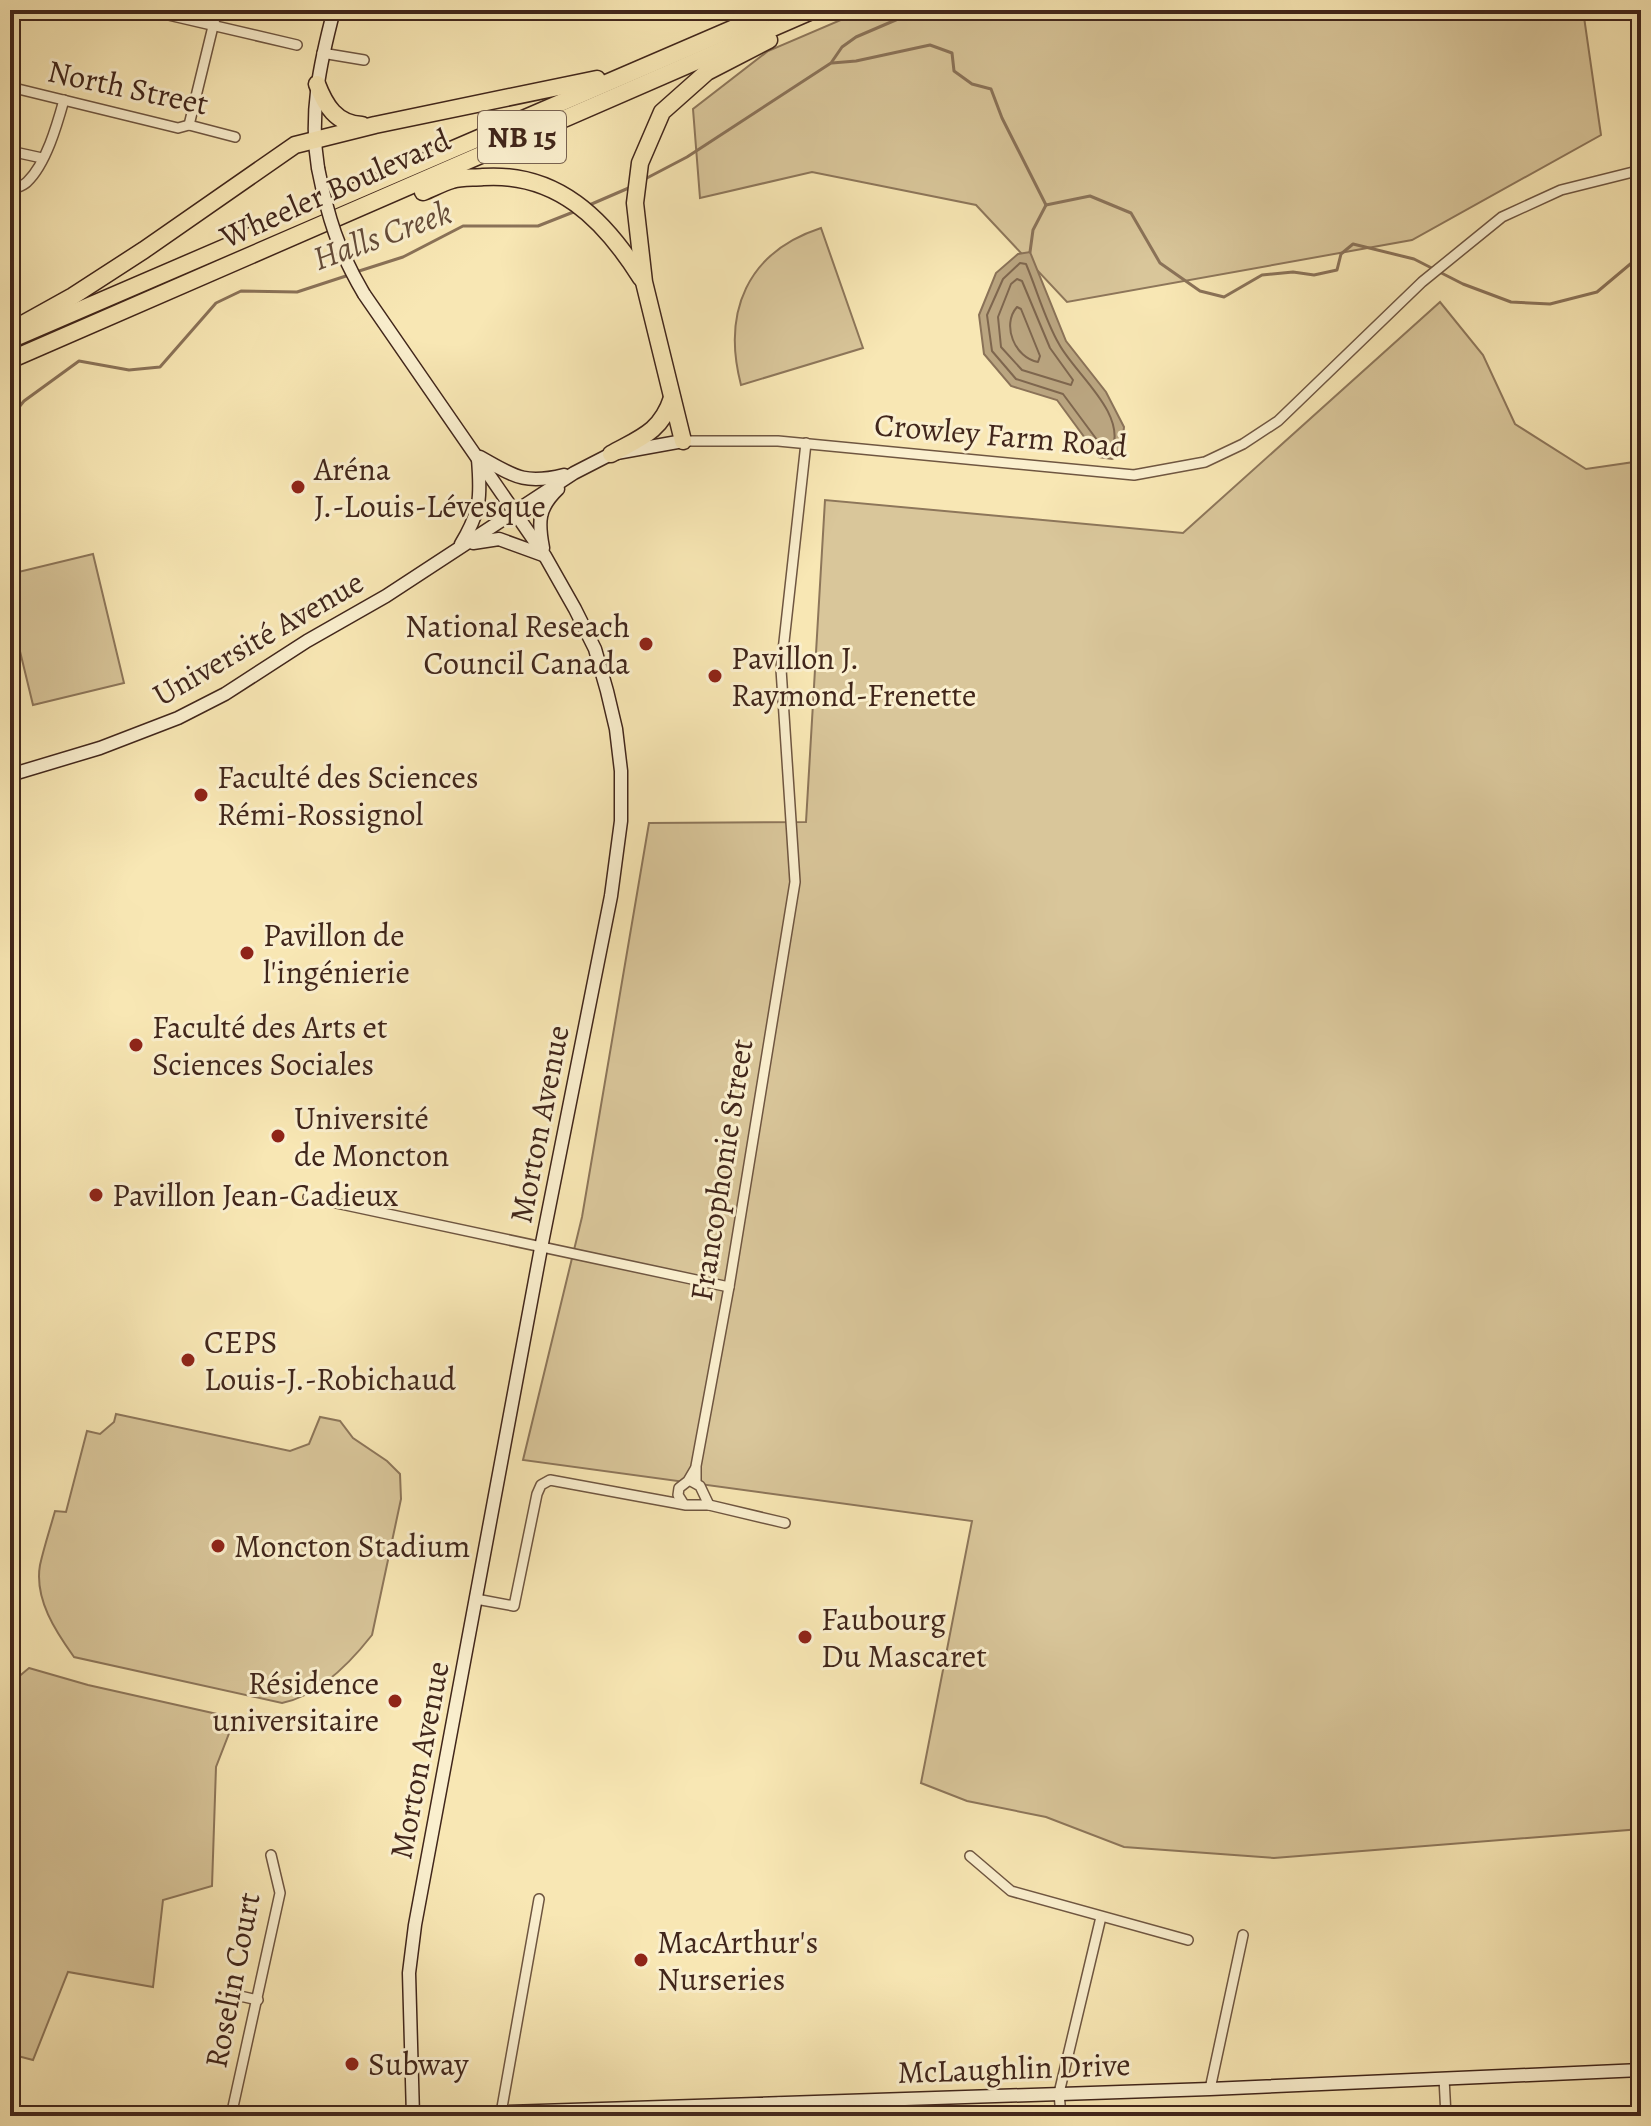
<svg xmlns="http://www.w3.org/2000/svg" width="1651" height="2126" font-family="Alegreya,serif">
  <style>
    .green { fill: #d9c69a; stroke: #8d765a; stroke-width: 2 }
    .water { fill: #baa580; stroke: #8a7258; stroke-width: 2 }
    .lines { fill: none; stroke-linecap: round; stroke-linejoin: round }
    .shore { stroke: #7e664e; stroke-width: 2 }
    .stream { stroke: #8a7258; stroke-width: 3 }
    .street-casing { stroke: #6f5641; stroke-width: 12 }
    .secondary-casing { stroke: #41261b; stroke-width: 15 }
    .highway-casing { stroke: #41261b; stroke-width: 19 }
    .street { stroke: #faefce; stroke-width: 9 }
    .secondary { stroke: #faefce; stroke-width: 12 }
    .highway { stroke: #f8e7b4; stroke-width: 16 }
    .secondary-bridge-casing { stroke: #41261b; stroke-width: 15; stroke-linecap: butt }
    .secondary-bridge { stroke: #faefce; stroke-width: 12 }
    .poi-dot { fill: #8f2418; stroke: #faefce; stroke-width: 3 }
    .labels { text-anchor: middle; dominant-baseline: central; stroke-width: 6; stroke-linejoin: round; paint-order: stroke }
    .shield { fill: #faefce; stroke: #786251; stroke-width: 2 }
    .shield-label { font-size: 30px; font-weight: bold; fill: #41261b }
    .street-label { font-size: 32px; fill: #41261b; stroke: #faefce }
    .poi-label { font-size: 32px; fill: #41261b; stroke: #faefce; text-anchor: start }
    .water-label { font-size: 34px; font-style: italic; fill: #654c39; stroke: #faefce }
  </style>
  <rect width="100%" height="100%" fill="#f8e7b4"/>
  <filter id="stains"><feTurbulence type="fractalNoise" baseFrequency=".0025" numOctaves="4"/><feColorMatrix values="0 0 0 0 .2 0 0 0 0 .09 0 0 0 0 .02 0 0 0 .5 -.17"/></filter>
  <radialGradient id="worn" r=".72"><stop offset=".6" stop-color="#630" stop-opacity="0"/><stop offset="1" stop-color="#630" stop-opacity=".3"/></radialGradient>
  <g class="green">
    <polygon points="864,10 1583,10 1601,135 1412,240 1067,302 976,205 812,172 700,198 693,109 768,51"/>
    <path d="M821 228 863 348 741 385C722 312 747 252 821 228Z"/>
    <polygon points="1440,302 1483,355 1515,424 1586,469 1641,461 1641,1829 1274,1858 1124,1847 1046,1817 967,1801 921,1783 972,1521 523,1460 582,1217 649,823 806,822 825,500 1183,533"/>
    <polygon points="93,554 124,683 33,705 10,610 10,574"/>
    <path d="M116 1414 290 1451 309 1444 320 1417 340 1421 353 1438 387 1461 400 1474 401 1499 372 1635C350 1663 318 1696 282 1703L74 1657C56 1632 34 1599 40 1565 44 1547 50 1529 55 1511L66 1512 87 1431 100 1434 114 1422Z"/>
    <polygon points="29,1668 88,1685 235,1718 216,1767 212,1886 163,1900 153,1987 68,1972 33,2060 10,2054 10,1684"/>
  </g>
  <polygon class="water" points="1030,252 1066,341 1106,392 1124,427 1121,455 1112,459 1099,457 1057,400 1011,386 984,354 979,315 996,273 1018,254"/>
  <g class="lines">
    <g class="shore">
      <path d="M1020 263 1026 264C1037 290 1045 320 1059 344 1075 374 1127 413 1112 450L1103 448 1063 394 1016 379 992 351 987 315 1003 279Z"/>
      <polygon points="1017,279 1022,281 1050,348 1073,380 1071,385 1022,370 1001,347 998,317 1011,284"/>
      <path d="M1017 307 1021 309 1040 356 1038 362C1015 358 1001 325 1017 307Z"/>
    </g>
    <g class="stream">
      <polyline points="832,63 856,61 930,45 952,53 954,71 972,84 991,89 1002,118 1046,205"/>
      <polyline points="645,179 687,157 831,63 842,47 856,37 919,10"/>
      <polyline points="1046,205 1090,196 1131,213 1160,263 1200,291 1224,297 1262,275 1293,272 1314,275 1337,270 1341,254 1353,244 1414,259 1463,284 1511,302 1550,304 1597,292 1641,255"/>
      <polyline points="587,206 631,187"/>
      <polyline points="1030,252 1033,230 1046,205"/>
      <polyline points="356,272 403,257 463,226 538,226 576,211"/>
      <polyline points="10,418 24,401 79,361 129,370 160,367 216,303 241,291 297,292 349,275"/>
    </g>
    <g class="street-casing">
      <g id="street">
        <polyline points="147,10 297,45"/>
        <polyline points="322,53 364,60"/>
        <polyline points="10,87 178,128 189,125 235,137"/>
        <polyline points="189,125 217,10"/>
        <polyline points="10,151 42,158"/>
        <path d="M10 191C15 188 23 186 27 182 46 164 57 125 64 100"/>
        <polyline points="683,441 778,441 1134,475 1205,462 1243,444 1278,421 1422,282 1502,217 1561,190 1641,170"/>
        <polyline points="308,1197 729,1287"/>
        <polyline points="691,1481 700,1486 709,1505"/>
        <polyline points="696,1483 696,1466 729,1287 795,882 781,669 806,443"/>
        <polyline points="683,1503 678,1495 679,1488 688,1481 695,1469"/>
        <polyline points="476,1599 514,1606 537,1494 541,1485 550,1480 686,1505 709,1505 785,1523"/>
        <polyline points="970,1856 1011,1891 1188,1940"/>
        <polyline points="240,1996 258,2000"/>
        <polyline points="1444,2078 1446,2116"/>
        <polyline points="1210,2089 1243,1935"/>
        <polyline points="779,2102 779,2116"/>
        <polyline points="501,2113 539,1899"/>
        <polyline points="231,2116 280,1893 271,1855"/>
        <polyline points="1061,2116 1059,2093 1101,1917"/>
      </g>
    </g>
    <g class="secondary-casing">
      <g id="secondary">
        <path d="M318 168C309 113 320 63 334 10"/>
        <polyline points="364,294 545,556 575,609 595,649 607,691 616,729 621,771 621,821 611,896 541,1248 415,1925 409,1973 413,2116"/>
        <path d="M480 457C514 476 524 485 564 475"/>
        <polyline points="473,543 499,539 543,555"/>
        <path d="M461 544C481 511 481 496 478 459"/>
        <path d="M543 548C538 522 538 508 558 489"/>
        <polyline points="10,775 100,748 178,718 225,694 307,641 386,596 574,473 611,454 683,441"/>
        <polyline points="389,2116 1210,2089 1641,2070"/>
      </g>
    </g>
    <g class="highway-casing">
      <g id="highway">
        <path d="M317 84C325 105 336 124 362 125"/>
        <path d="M423 192C433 188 442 183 452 180 461 177 473 178 483 177 557 172 604 219 641 278"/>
        <polyline points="10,331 73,296 144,250 295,145 375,125 597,79"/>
        <polyline points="10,340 776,10"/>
        <polyline points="10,360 814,10"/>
        <polyline points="683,441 644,282 635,203 640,163 662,112 707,72 769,40"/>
        <path d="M611 454C640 438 661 432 672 398"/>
      </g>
    </g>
    <use href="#street" class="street"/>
    <use href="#secondary" class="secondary"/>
    <use href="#highway" class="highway"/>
    <g class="secondary-bridge-casing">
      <path id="secondary-bridge" d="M318 168C328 218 338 250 364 294"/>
    </g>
    <use href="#secondary-bridge" class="secondary-bridge"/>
  </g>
  <g class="poi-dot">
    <circle cx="298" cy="487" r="8"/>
    <circle cx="646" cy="644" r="8"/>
    <circle cx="715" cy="676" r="8"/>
    <circle cx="201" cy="795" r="8"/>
    <circle cx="247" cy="953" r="8"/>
    <circle cx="136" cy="1045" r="8"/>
    <circle cx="278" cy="1136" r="8"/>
    <circle cx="96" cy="1195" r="8"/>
    <circle cx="188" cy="1360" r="8"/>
    <circle cx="218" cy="1546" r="8"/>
    <circle cx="805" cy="1637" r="8"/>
    <circle cx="395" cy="1701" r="8"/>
    <circle cx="641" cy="1960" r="8"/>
    <circle cx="352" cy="2064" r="8"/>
  </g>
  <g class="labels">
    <rect class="shield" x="478" y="111" width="88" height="52" rx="6"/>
    <g class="shield-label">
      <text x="522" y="137">NB 15</text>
    </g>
    <g class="street-label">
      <text transform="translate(128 87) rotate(12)">North Street</text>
      <text transform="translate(335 188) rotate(-24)">Wheeler Boulevard</text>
      <text transform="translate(1001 435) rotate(5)">Crowley Farm Road</text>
      <text transform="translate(258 638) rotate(-30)">Université Avenue</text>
      <text transform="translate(539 1124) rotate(-79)">Morton Avenue</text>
      <text transform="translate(721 1170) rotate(-81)">Francophonie Street</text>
      <text transform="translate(419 1760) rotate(-79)">Morton Avenue</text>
      <text transform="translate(232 1980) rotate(-79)">Roselin Court</text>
      <text transform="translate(1014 2068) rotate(-2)">McLaughlin Drive</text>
    </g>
    <g class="poi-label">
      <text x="314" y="469">Aréna<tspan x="314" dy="37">J.-Louis-Lévesque</tspan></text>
      <text x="630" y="626" text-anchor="end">National Reseach<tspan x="630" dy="37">Council Canada</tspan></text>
      <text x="731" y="658">Pavillon J.<tspan x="731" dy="37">Raymond-Frenette</tspan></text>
      <text x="217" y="777">Faculté des Sciences<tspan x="217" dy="37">Rémi-Rossignol</tspan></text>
      <text x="263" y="935">Pavillon de<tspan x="263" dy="37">l'ingénierie</tspan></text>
      <text x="152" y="1027">Faculté des Arts et<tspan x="152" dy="37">Sciences Sociales</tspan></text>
      <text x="294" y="1118">Université<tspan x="294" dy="37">de Moncton</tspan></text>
      <text x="112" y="1195">Pavillon Jean-Cadieux</text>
      <text x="204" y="1342">CEPS<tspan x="204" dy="37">Louis-J.-Robichaud</tspan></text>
      <text x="234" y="1546">Moncton Stadium</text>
      <text x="821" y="1619">Faubourg<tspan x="821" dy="37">Du Mascaret</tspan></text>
      <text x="379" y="1683" text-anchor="end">Résidence<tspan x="379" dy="37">universitaire</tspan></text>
      <text x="657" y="1942">MacArthur's<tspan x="657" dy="37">Nurseries</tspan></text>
      <text x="368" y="2064">Subway</text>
    </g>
    <g class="water-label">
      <text transform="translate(382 235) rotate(-20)">Halls Creek</text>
    </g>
  </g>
  <rect width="1651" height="2126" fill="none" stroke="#f8e7b4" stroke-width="40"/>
  <rect x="12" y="12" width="1627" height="2102" fill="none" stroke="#41261b" stroke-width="4"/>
  <rect x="20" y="20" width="1611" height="2086" fill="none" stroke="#41261b" stroke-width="2"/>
  <rect width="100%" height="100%" filter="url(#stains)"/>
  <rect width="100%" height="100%" fill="url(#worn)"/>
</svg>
